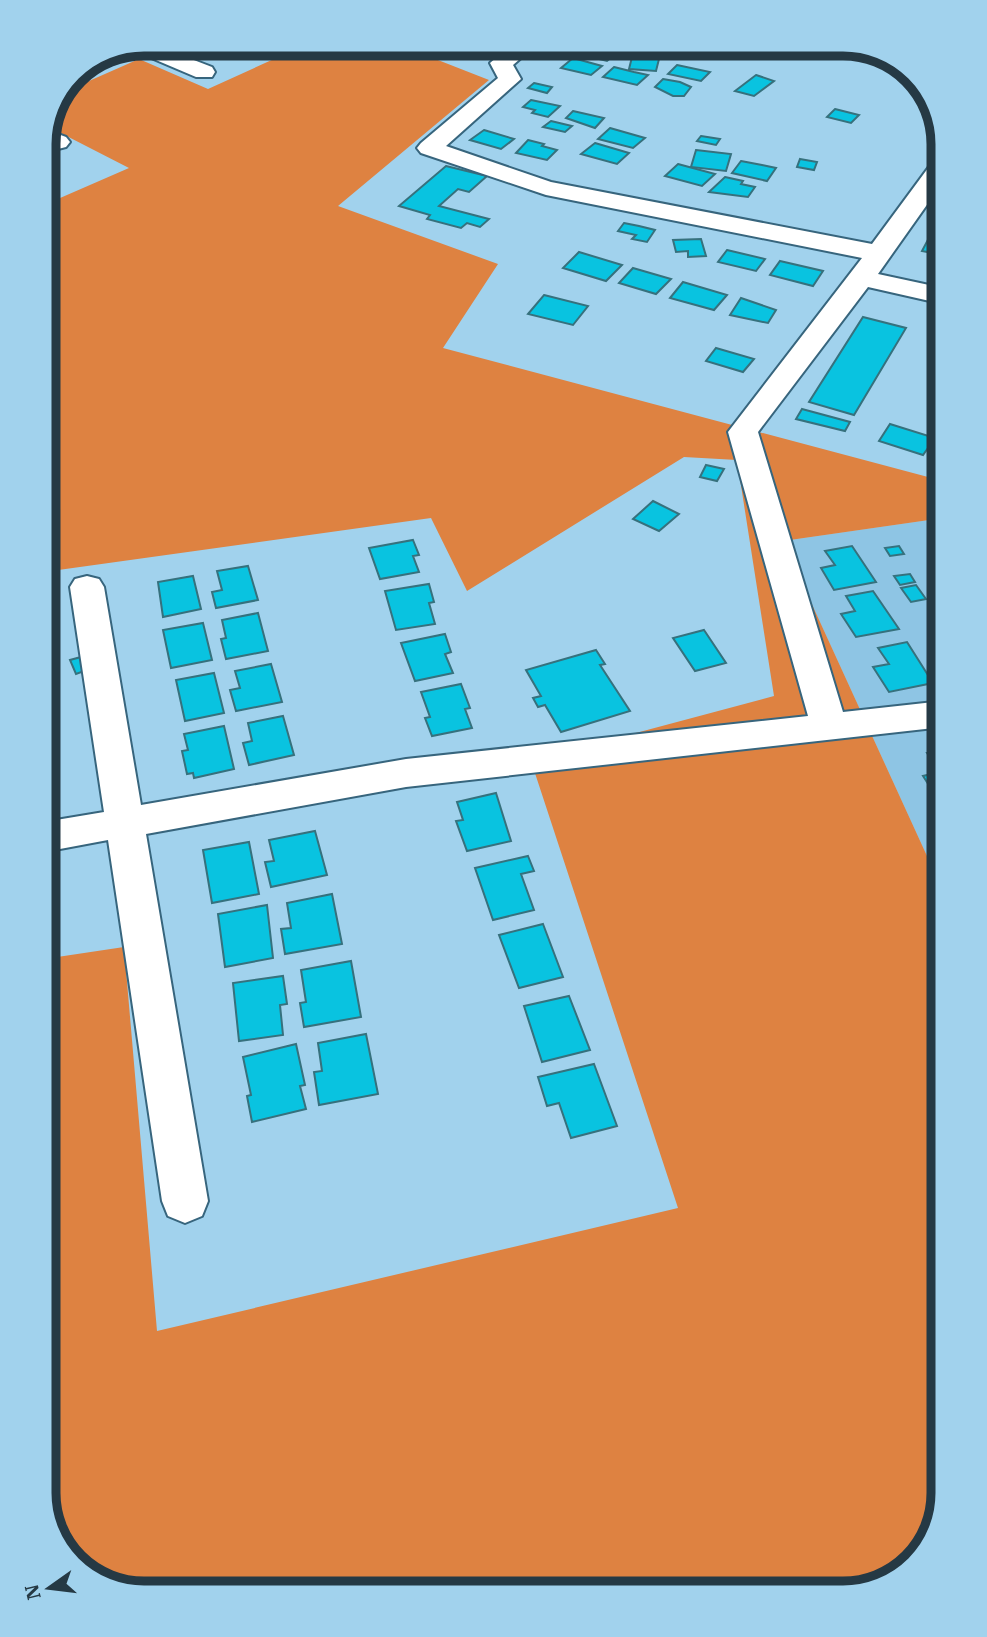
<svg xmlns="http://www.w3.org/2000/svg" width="987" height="1637" font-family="'IBM Plex Serif',serif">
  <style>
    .built { fill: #8ec5e4 }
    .green { fill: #de8241 }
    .building { fill: #09c3e0; stroke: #36717d; stroke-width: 2 }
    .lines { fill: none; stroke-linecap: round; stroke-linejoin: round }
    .minor-casing { stroke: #37657d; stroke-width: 4 }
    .minor { fill: #fff; fill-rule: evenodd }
    .rim { fill: none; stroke: #253944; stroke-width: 9 }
  </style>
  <rect width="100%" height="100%" fill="#a1d2ed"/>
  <polygon class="built" points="943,518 943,891 783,541"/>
  <polygon class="green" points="307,44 397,44 489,80 338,206 498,264 443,348 943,481 943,518 783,541 943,891 943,1494 927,1549 887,1583 843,1593 137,1593 88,1576 54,1537 44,1493 44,959 124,947 157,1331 678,1208 531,761 774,696 737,460 684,457 467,591 431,518 44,572 44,205 129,168 49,127 64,92 139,59 208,89"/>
  <g class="building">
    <polygon points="588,45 618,52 607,61 578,54"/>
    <polygon points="535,49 547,52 536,59 524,55"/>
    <polygon points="632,57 659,59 656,71 629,69"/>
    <polygon points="573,58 602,66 591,75 561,68"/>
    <polygon points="677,65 710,72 701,81 668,74"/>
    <polygon points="614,67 634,72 648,75 637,85 603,77"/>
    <polygon points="756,75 774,81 754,96 735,91"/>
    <polygon points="663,79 680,82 691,87 684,96 673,96 655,87"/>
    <polygon points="534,83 552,87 547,93 528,88"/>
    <polygon points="531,100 560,106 548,117 532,113 535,110 523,107"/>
    <polygon points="835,109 859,115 851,123 827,117"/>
    <polygon points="573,111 604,118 595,128 566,118"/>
    <polygon points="551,121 572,126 565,132 543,127"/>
    <polygon points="610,128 645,138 633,148 598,139"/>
    <polygon points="484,130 514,139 501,149 470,140"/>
    <polygon points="701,136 720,139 716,145 697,141"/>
    <polygon points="528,140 544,144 542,146 557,150 547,160 516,153"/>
    <polygon points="595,143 629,153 617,164 581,154"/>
    <polygon points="696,150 731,154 726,171 691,167"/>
    <polygon points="800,159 817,162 814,170 797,167"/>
    <polygon points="741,161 762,165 776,168 767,181 732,173"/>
    <polygon points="678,164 715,174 702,186 665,176"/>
    <polygon points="446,166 487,176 469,192 458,189 439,206 489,219 480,227 467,223 461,228 427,219 430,215 399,206"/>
    <polygon points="725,177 743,181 741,184 755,187 748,197 709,192"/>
    <polygon points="624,223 639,226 655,230 647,242 632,239 636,235 618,231"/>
    <polygon points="930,236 943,239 943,255 922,251"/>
    <polygon points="701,239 706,256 688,257 688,251 676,252 673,240"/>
    <polygon points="727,250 765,259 756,271 718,262"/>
    <polygon points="579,252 622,265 606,281 563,268"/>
    <polygon points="780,261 823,271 813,286 770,275"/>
    <polygon points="633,268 671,279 656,294 619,283"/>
    <polygon points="683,282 727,295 714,310 670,298"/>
    <polygon points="544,295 588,306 573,325 528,314"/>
    <polygon points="741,298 776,310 768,323 730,315"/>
    <polygon points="863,317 906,328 854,415 809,402"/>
    <polygon points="716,348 754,359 743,372 706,361"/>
    <polygon points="802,409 850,422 845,431 796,419"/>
    <polygon points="943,414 943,436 933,433"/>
    <polygon points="890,424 935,438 923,455 879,441"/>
    <polygon points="706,465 724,469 717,481 700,477"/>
    <polygon points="653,501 679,514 659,531 633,519"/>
    <polygon points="413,540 419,555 413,556 419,572 380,579 369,548"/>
    <polygon points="852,546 876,582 834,590 821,568 835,565 825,551"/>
    <polygon points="899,546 904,554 890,556 885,548"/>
    <polygon points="248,566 258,600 216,608 212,592 222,590 217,571"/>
    <polygon points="910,574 915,582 900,585 894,576"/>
    <polygon points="193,576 201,609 163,617 158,582"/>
    <polygon points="429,584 434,602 429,603 435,624 396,630 385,591"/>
    <polygon points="916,585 926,599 911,602 901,588"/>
    <polygon points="873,591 899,629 856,637 841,614 855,611 846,596"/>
    <polygon points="258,613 268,651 226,659 221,639 226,638 222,620"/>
    <polygon points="203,623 212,660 171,668 163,630"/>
    <polygon points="704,630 726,663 695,671 673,638"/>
    <polygon points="445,634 451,652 445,654 453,673 415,681 401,643"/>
    <polygon points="943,638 943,650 936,651 929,640"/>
    <polygon points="907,642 933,683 889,692 873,667 889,664 878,648"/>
    <polygon points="596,650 605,664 600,665 630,711 561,732 545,705 538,707 533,698 541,696 526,670"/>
    <polygon points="81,657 87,670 76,674 70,660"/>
    <polygon points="271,664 282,702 236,711 230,690 240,688 235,671"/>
    <polygon points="214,673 224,713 185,721 176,680"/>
    <polygon points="461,684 470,708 465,709 472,728 432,736 425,718 430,717 421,692"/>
    <polygon points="283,716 294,755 249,765 243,743 252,741 248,723"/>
    <polygon points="224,726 234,769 194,778 193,773 187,774 182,751 188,750 184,734"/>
    <polygon points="943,750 943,804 941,804 923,776 940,772 927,753"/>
    <polygon points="44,762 51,806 44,807"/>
    <polygon points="496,793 511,841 467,851 456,821 463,820 457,802"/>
    <polygon points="315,831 327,875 271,887 265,862 274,861 269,840"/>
    <polygon points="249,842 259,894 212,903 203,850"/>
    <polygon points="528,856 534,871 521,874 534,910 493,920 475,868"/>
    <polygon points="48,884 55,928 44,930 44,885"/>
    <polygon points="332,894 342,944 285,954 281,929 291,928 287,903"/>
    <polygon points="267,905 273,958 225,967 218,914"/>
    <polygon points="543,924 563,977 519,988 499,935"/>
    <polygon points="351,961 361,1017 304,1027 300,1003 306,1002 301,970"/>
    <polygon points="283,976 287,1004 280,1005 283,1035 239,1041 233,983"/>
    <polygon points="569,996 590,1050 542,1062 524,1006"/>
    <polygon points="366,1034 378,1094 319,1105 314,1072 322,1071 318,1043"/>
    <polygon points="296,1044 305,1085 300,1086 306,1109 252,1122 247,1096 251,1095 243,1057"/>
    <polygon points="594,1064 617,1126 571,1138 559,1103 547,1106 538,1077"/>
  </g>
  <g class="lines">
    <g class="minor-casing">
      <g id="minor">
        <polygon points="144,44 152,44 212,67 215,72 212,77 196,77 130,49"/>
        <polygon points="512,44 537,44 513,65 521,79 446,146 551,182 872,244 934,160 943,158 943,182 878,274 943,288 943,304 868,287 758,432 843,712 943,701 943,727 406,787 146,834 208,1201 202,1216 185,1223 168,1216 162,1201 108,840 44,852 44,822 104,812 70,587 75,579 87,576 99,579 104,587 141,805 406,759 808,716 728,432 862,258 546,195 421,153 417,148 421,143 498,78 490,63"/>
        <polygon points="47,130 66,137 70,142 66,147 58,149 44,144"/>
      </g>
    </g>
    <use href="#minor" class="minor"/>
  </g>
  <path d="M0 0H987V1637H0ZM144 56H843A88 88 0 0 1 931 144V1493A88 88 0 0 1 843 1581H144A88 88 0 0 1 56 1493V144A88 88 0 0 1 144 56Z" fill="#a1d2ed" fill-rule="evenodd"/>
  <path class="rim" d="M144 56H843A88 88 0 0 1 931 144V1493A88 88 0 0 1 843 1581H144A88 88 0 0 1 56 1493V144A88 88 0 0 1 144 56Z"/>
  <g transform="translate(49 1588) rotate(256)" stroke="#a1d2ed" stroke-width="5" paint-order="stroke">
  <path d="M0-5L12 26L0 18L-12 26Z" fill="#253944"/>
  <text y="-10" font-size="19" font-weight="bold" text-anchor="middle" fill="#253944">N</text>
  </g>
</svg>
